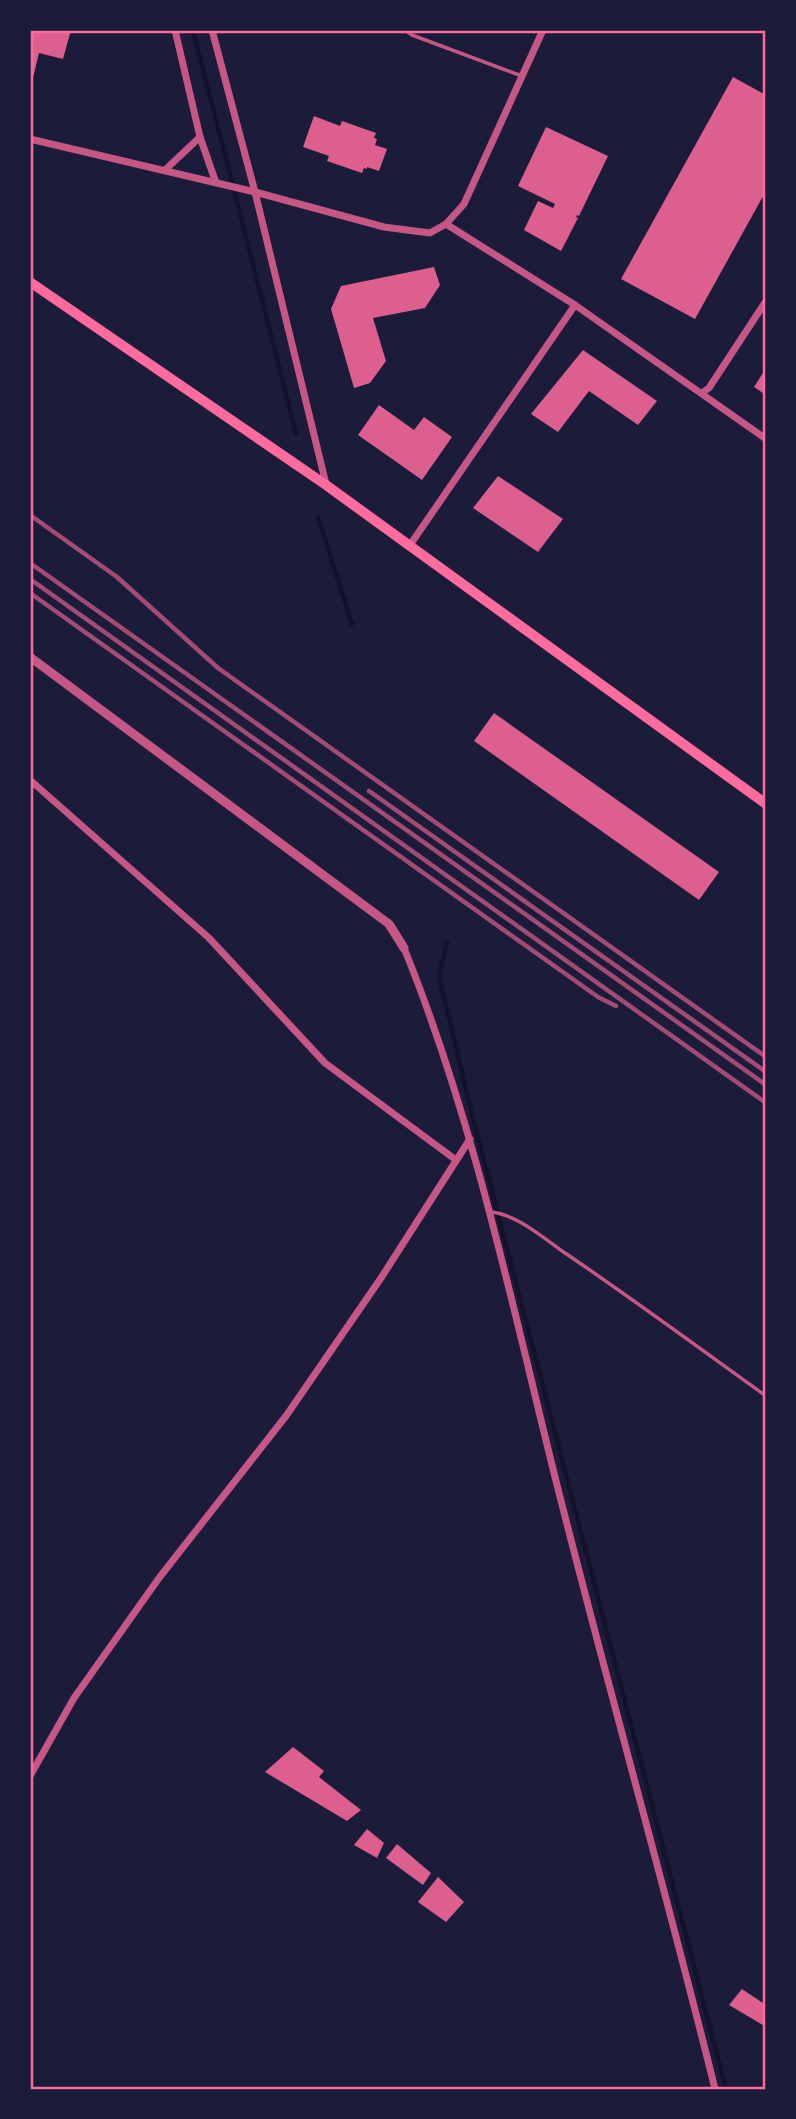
<svg xmlns="http://www.w3.org/2000/svg" width="796" height="2119" font-family="'Public Sans',sans-serif">
  <style>
    .lines { fill: none; stroke-linecap: round; stroke-linejoin: round }
    .stream { stroke: #12122b; stroke-width: 4.5 }
    .building { fill: #dd5f8e }
    .service { stroke: #c65784; stroke-width: 3.5 }
    .minor { stroke: #c65784; stroke-width: 7 }
    .tertiary { stroke: #c65784; stroke-width: 9 }
    .secondary { stroke: #ff6b9d; stroke-width: 10 }
    .rail { stroke: #a44b75; stroke-width: 4.5 }
    .neatline { fill: none; stroke: #ff6b9d; stroke-width: 2.5 }
  </style>
  <rect width="100%" height="100%" fill="#1b1b3a"/>
  <g class="lines">
    <g class="stream">
      <polyline points="193,30 296,433"/>
      <polyline points="318,517 352,624"/>
      <polyline points="447,942 439,977 473,1118 726,2089"/>
    </g>
  </g>
  <g class="building">
    <polygon points="30,30 71,30 63,59 39,53 31,86"/>
    <polygon points="733,77 766,95 766,191 695,319 621,279"/>
    <polygon points="314,116 340,126 342,121 376,133 374,138 377,139 375,145 387,149 379,171 367,167 367,169 364,168 362,173 327,161 329,156 303,147"/>
    <polygon points="546,127 608,156 579,216 577,215 576,217 578,218 561,251 524,230 538,201 553,208 555,204 518,186"/>
    <polygon points="434,267 440,285 425,308 373,318 386,361 370,383 354,388 331,309 341,286"/>
    <polygon points="583,350 657,401 638,425 589,391 558,432 531,414"/>
    <polygon points="766,368 766,395 754,387"/>
    <polygon points="379,405 414,430 424,417 452,437 422,480 358,435"/>
    <polygon points="498,476 563,519 538,552 473,508"/>
    <polygon points="494,713 719,872 699,900 474,741"/>
    <polygon points="293,1747 324,1771 319,1777 361,1810 347,1821 265,1772"/>
    <polygon points="367,1829 384,1843 377,1858 354,1845"/>
    <polygon points="397,1844 431,1873 423,1885 386,1858"/>
    <polygon points="438,1877 464,1902 446,1922 418,1902"/>
    <polygon points="742,1989 766,2005 766,2027 729,2005"/>
  </g>
  <g class="lines">
    <g class="service">
      <polyline points="405,30 412,35 522,76"/>
      <path d="M490 1212C517 1214 543 1238 565 1253 633 1299 699 1348 766 1396"/>
    </g>
    <g class="minor">
      <polyline points="175,30 200,137 216,183"/>
      <polyline points="212,30 255,192 326,484"/>
      <polyline points="30,139 255,192 384,227 430,233 446,224 464,204 543,30"/>
      <polyline points="165,170 200,137"/>
      <polyline points="446,224 575,305 766,439"/>
      <polyline points="702,393 709,388 766,301"/>
      <polyline points="410,545 575,305"/>
      <polyline points="30,780 209,938 325,1063 456,1160"/>
      <path d="M404 948C474 1120 512 1305 557 1485 608 1687 665 1887 715 2089"/>
      <polyline points="30,1776 74,1698 159,1578 286,1416 381,1278 470,1139"/>
    </g>
    <polyline class="tertiary" points="30,657 389,924 404,948"/>
    <polyline class="secondary" points="30,282 326,485 766,804"/>
    <g class="rail">
      <polyline points="30,515 117,577 218,668 766,1057"/>
      <polyline points="30,563 766,1085"/>
      <polyline points="30,579 766,1103"/>
      <polyline points="30,593 598,997 616,1006"/>
      <polyline points="369,791 766,1072"/>
    </g>
  </g>
  <rect width="796" height="2119" fill="none" stroke="#1b1b3a" stroke-width="63"/>
  <rect x="32" y="32" width="732" height="2056" class="neatline"/>
</svg>
